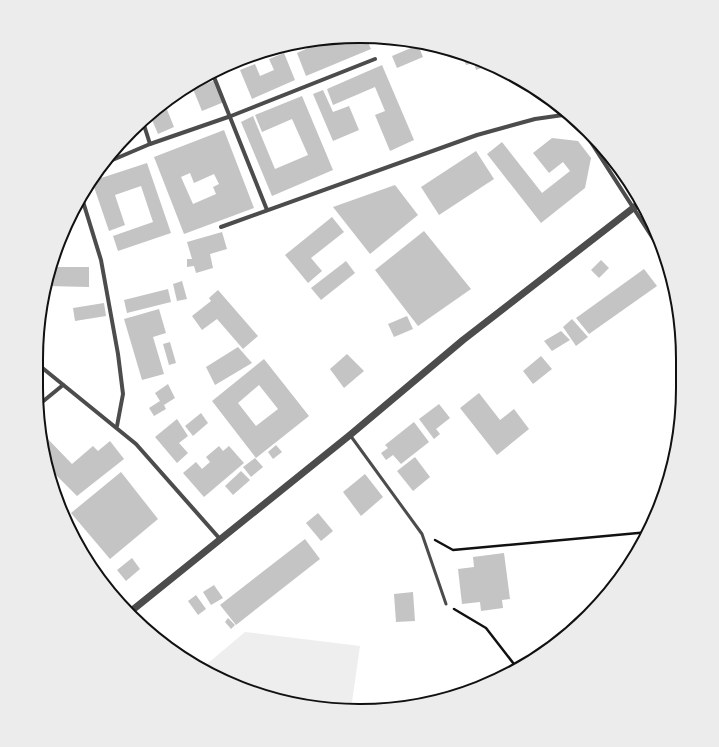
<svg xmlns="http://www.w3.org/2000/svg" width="719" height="747" font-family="Figtree,sans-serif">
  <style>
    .green { fill: #eee }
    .building { fill: #c4c4c4; fill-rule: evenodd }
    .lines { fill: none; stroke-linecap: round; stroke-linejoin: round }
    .path { stroke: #111; stroke-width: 2.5 }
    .service { stroke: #4c4c4c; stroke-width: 3 }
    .minor { stroke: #4c4c4c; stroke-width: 4 }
    .tertiary { stroke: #4c4c4c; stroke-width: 7 }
    .rim { fill: none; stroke: #111; stroke-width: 2 }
  </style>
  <rect width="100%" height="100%" fill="#fff"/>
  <polygon class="green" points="245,632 360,646 351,709 317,708 255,694 201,669"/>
  <g class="building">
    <polygon points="333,37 366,38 371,49 306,76 297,53"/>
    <polygon points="418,45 423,57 397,68 392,56"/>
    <polygon points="284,53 295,80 252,99 240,70 255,64 260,76 274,70 269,59"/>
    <polygon points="461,53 463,53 489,65 476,70 474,63 466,65"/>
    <polygon points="382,65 414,140 390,151 375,115 385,111 375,87 333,105 327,89"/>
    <polygon points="215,80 224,102 202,111 193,89"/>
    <polygon points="323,90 333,112 349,106 359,130 333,141 313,94"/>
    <polygon points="302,96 333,170 272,196 241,122 253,116 275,169 308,155 292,119 262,132 255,115"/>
    <polygon points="164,102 174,127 158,134 150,115"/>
    <path d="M224 130 254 208 184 234 154 157ZM190 173 194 183 214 174 219 184 213 187 216 194 193 204 181 177Z"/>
    <polygon points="552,138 578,141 591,158 585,188 541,223 487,154 502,142 542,193 570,171 563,162 549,173 533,153"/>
    <polygon points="476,151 494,179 439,215 421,187"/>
    <polygon points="147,163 171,233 118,251 113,236 153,222 141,186 115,195 125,225 109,231 92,181"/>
    <polygon points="395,185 418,215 370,254 333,207"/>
    <polygon points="332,217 344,232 311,258 322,271 308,283 285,255"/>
    <polygon points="424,231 471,289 418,326 375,270"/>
    <polygon points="222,232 227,249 210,254 213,268 196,273 194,266 187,267 187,259 192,259 187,242"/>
    <polygon points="601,260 609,268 599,278 591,270"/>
    <polygon points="346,261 355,273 321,300 311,288"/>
    <polygon points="50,267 89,267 89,287 46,286"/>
    <polygon points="644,269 657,286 589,334 576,318"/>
    <polygon points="182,281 187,299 177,301 173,284"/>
    <polygon points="45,289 48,289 49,301 43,301"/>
    <polygon points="168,289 171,302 127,313 124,300"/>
    <polygon points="218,290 258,336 243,349 217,319 202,330 192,316 211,301 209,298"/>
    <polygon points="104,303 106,316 75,321 73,308"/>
    <polygon points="159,309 166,333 153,337 164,374 142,380 124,319"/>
    <polygon points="407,316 413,329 394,337 388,324"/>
    <polygon points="572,319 588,337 576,346 563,327"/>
    <polygon points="561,331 570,340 552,351 544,341"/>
    <polygon points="170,342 176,363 169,365 163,344"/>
    <polygon points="238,347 252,363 215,385 206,367"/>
    <polygon points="347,354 364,371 344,388 330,369"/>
    <polygon points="541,356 552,369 533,384 523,371"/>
    <path d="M264 359 309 416 256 458 212 401ZM259 385 278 409 256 426 238 403Z"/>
    <polygon points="168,384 175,398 164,405 166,409 154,416 149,408 160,401 155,393"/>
    <polygon points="479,393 500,420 514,409 529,429 497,455 460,408"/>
    <polygon points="439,404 450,418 436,429 440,434 434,439 419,419"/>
    <polygon points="201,413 208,423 193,436 185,426"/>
    <polygon points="177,419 188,436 179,443 188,453 177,463 155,437"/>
    <polygon points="414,422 429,442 401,464 393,455 386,460 381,453 388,448 385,445"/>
    <polygon points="42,433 72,464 93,446 98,451 110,441 124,459 77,496 47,466 42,451"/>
    <polygon points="276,445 282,452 273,459 268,452"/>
    <polygon points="219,446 223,451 229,446 244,463 204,497 183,473 196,462 202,469 210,462 206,457"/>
    <polygon points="415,457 430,477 413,491 397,471"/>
    <polygon points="255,458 263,467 251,477 243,467"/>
    <polygon points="241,471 250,480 233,495 225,486"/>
    <polygon points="121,472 158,519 110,559 71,513"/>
    <polygon points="365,474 383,497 361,516 343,492"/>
    <polygon points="318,513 333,531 321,541 306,523"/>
    <polygon points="305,539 320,559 236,625 220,605"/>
    <polygon points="504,553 510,599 502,600 503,608 481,611 480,602 462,604 458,569 474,567 473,557"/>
    <polygon points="132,558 140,569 126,581 117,570"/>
    <polygon points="214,585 223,598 211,605 203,592"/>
    <polygon points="413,592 415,621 396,622 394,594"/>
    <polygon points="196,595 206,609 198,615 188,601"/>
    <polygon points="228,618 235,625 231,629 225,622"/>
  </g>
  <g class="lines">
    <g class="path">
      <polyline points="435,540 453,550 649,532"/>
      <polyline points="454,609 486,628 517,668"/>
    </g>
    <polyline class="service" points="350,435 422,534 446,604"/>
    <g class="minor">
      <polyline points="212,72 267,210"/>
      <polyline points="143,122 150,144"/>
      <polyline points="578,122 665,257"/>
      <polyline points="103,164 150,144 231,116 375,59"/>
      <polyline points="81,195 101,260 118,354 123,394 117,426"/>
      <polyline points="221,227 477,135 535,119 570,114"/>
      <polyline points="40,366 136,444 220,539"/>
      <polyline points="41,403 63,385"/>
    </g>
    <polyline class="tertiary" points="130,612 350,435 463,340 641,202"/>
  </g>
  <path d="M0 0H719V747H0ZM359 43H360A316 316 0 0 1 676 359V388A316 316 0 0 1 360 704H359A316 316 0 0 1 43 388V359A316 316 0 0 1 359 43Z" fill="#ececec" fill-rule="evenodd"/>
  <path class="rim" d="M359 43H360A316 316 0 0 1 676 359V388A316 316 0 0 1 360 704H359A316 316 0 0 1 43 388V359A316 316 0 0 1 359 43Z"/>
</svg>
